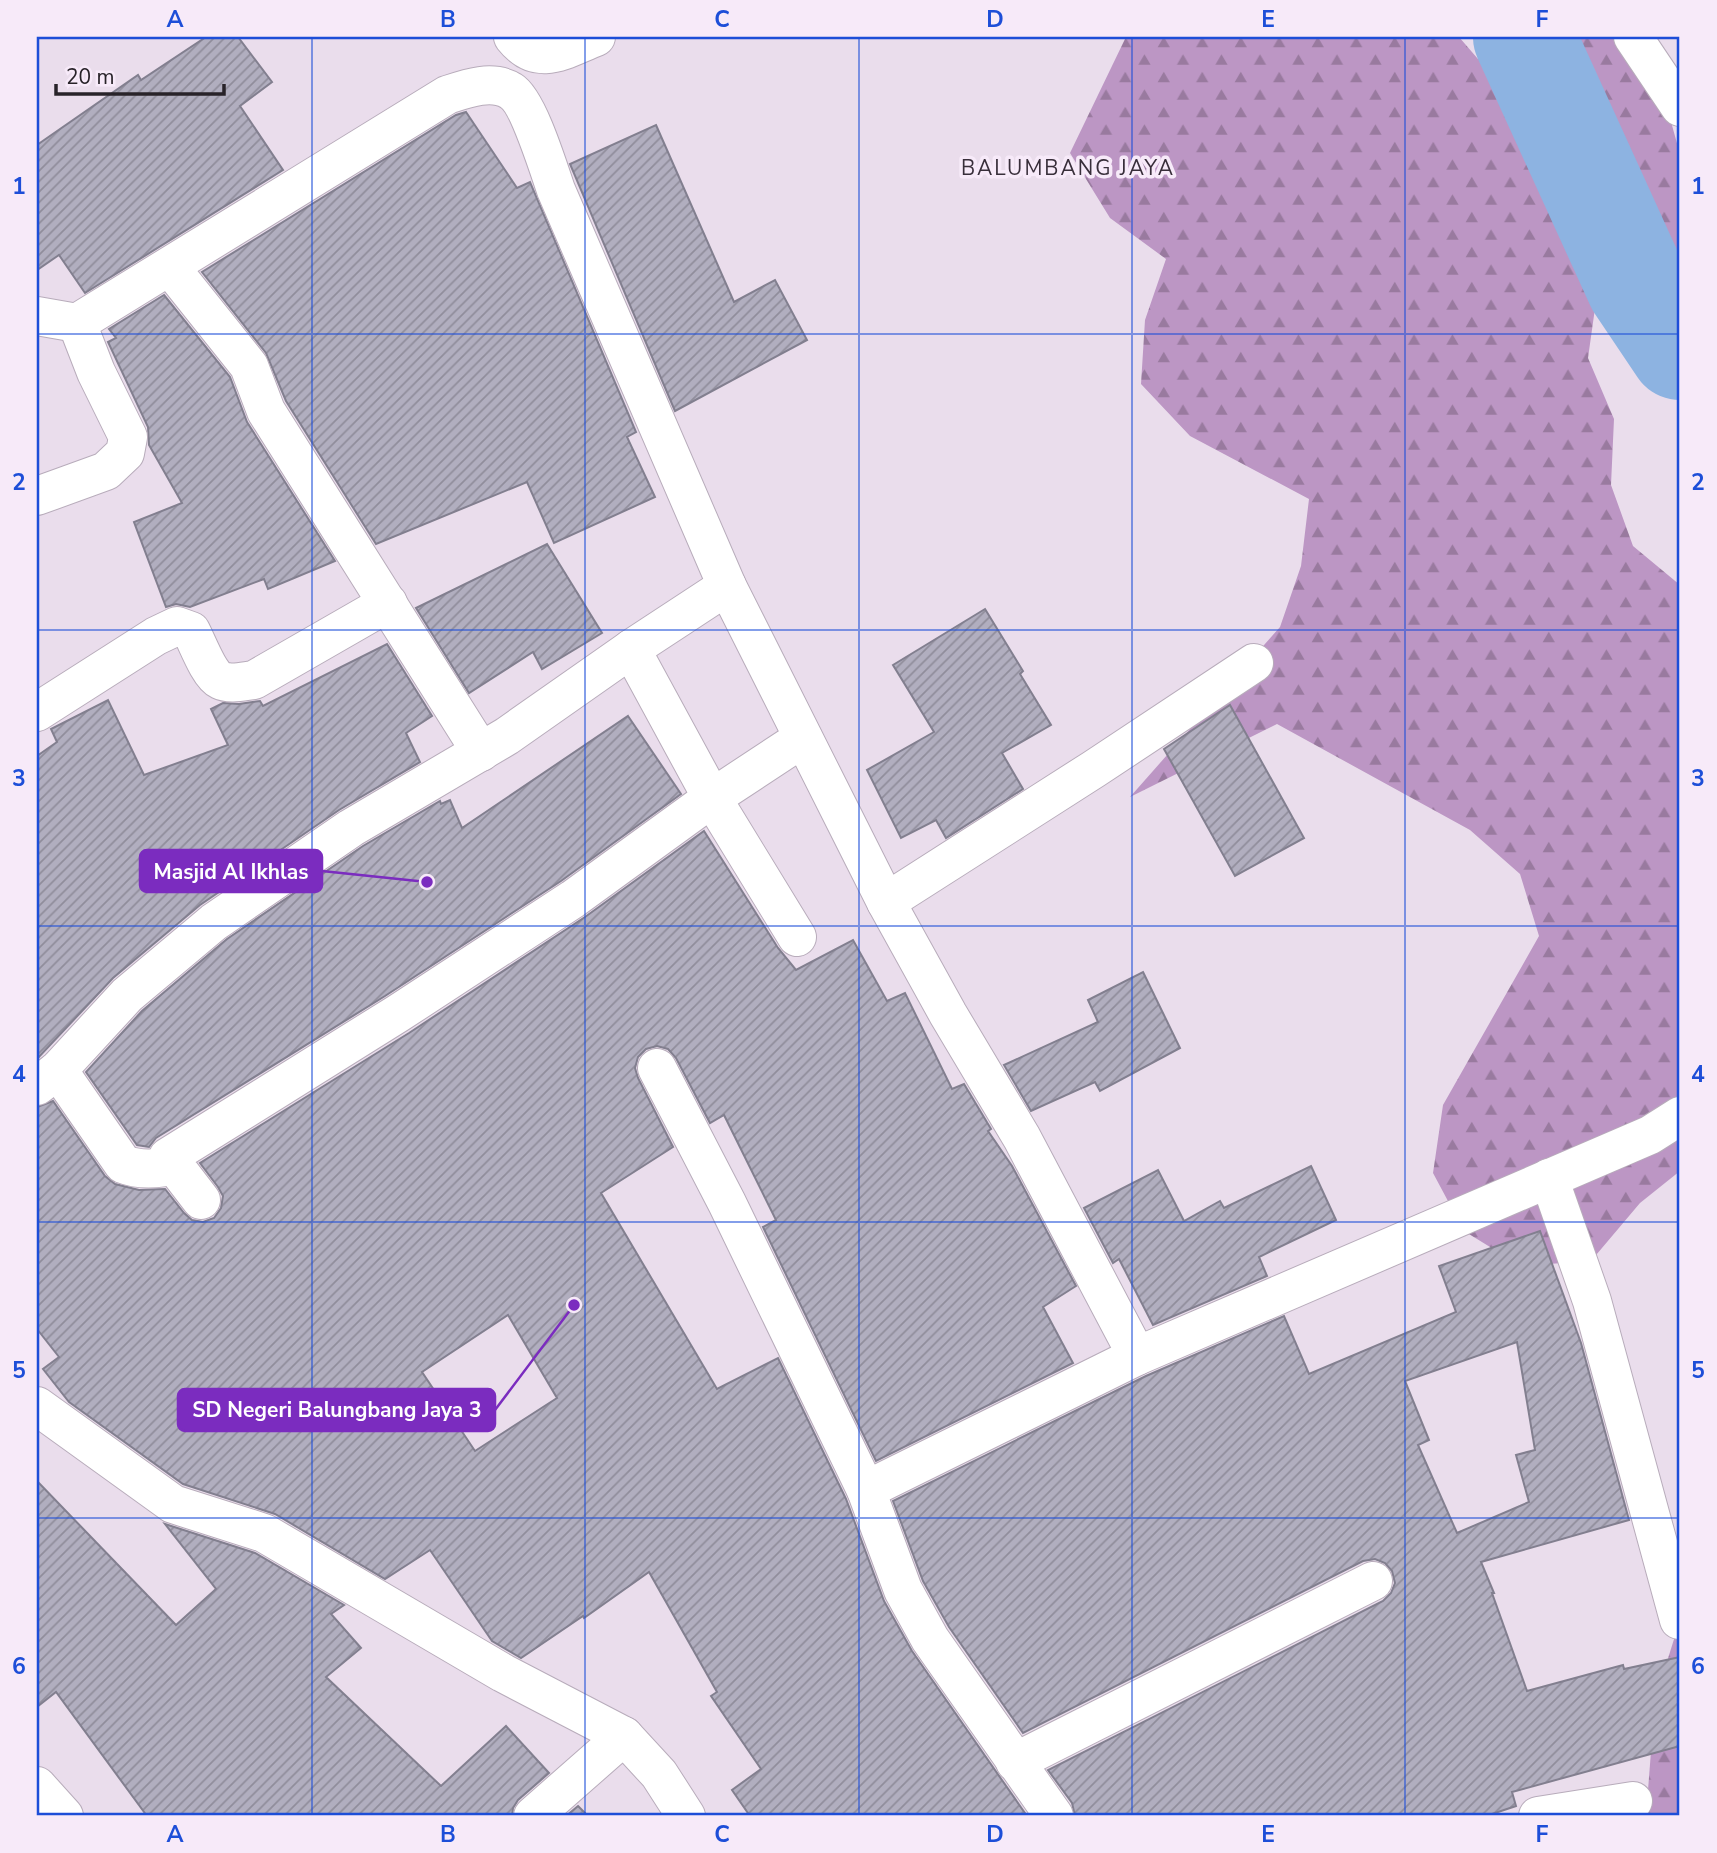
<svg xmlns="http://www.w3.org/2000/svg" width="1717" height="1853" font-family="'Nunito Sans',sans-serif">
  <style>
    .forest { fill: url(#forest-firs) }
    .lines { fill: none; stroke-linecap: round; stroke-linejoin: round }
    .river { stroke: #8db3e1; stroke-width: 102 }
    .building { fill: url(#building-hatch); stroke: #827f8f; stroke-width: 2; fill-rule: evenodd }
    .minor-casing { stroke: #b8acbb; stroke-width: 40 }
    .minor { stroke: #fff; stroke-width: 38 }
    .grid { fill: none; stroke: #1d4ed8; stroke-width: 2; stroke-opacity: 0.55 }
    .labels { text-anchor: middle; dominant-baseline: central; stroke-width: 7; stroke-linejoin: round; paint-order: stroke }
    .neighbourhood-label { font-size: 21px; letter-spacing: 2px; fill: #382e3a; stroke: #f7eaf9 }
    .leader { fill: none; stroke: #7b2cbf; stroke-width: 2.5 }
    .callout-dot { fill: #7b2cbf; stroke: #f7eaf9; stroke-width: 2.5 }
    .callout { fill: #7b2cbf; stroke: #7b2cbf; stroke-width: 2.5 }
    .callout-label { font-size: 21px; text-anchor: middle; font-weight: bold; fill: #fff }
    .neatline { fill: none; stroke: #1d4ed8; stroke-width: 2.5 }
    .grid-label { font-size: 23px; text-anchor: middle; font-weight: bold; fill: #1d4ed8 }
  </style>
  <defs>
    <pattern id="forest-firs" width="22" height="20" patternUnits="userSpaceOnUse" patternTransform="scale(1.75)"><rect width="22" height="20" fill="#bc96c4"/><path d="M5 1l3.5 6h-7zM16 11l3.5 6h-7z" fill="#997a9f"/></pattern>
    <pattern id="building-hatch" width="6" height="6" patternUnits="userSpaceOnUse" patternTransform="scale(1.75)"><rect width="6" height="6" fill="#b1aebf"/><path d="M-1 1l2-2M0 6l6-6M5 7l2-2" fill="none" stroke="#908d9b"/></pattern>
  </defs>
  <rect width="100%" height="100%" fill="#eaddec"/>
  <g class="forest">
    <polygon points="1125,37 1459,37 1478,59 1537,61 1524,37 1640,37 1654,61 1680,154 1680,307 1637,285 1597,294 1588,358 1614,419 1611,485 1633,546 1680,585 1680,1171 1640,1203 1591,1261 1521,1266 1464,1231 1433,1173 1443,1105 1539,936 1520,874 1470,830 1277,724 1130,797 1280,627 1301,566 1309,499 1190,436 1141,384 1145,320 1166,259 1110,218 1070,153 1125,39"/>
    <polygon points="1680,1620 1680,1816 1646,1816 1655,1700"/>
  </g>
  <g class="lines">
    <polyline class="river" points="1524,37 1637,285 1680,349"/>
  </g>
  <g class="building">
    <polygon points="206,37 238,37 272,82 240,106 283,170 85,293 59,255 37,270 37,145 138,75 141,80"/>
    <polygon points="466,112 517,188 530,182 636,432 627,437 655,497 554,543 527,482 376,544 286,401 266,353 202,272 456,115"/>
    <polygon points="656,125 734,302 775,280 807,340 675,411 570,164"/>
    <polygon points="164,295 230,377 247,422 335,561 268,589 264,579 190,607 176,604 166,607 134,522 182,503 149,445 148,427 108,342 116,338 109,329"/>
    <polygon points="547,544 602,633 542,669 533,652 469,693 416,608"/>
    <polygon points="985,609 1023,671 1020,674 1051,725 1002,753 1023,789 946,838 936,820 901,838 867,770 934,732 893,665"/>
    <polygon points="387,644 432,716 406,733 420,762 339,810 200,905 113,978 37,1059 37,756 57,742 51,729 108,700 144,775 228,745 211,709 223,703 239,704 260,701 263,706"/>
    <polygon points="1230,705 1304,838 1235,876 1164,749"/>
    <polygon points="628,716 681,794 561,881 385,996 156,1138 149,1147 137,1145 86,1072 142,1011 227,939 363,846 440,801 441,804 450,800 462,828"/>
    <path d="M704 831 778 948 796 970 853 940 887 1001 905 993 952 1089 964 1084 991 1129 988 1131 1012 1166 1076 1286 1043 1307 1073 1363 876 1461 763 1227 776 1220 724 1115 710 1123 676 1058 668 1049 657 1046 646 1049 638 1057 635 1068 638 1078 673 1147 601 1193 717 1389 778 1358 846 1499 884 1601 912 1651 1027 1816H750L732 1790 761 1769 711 1696 717 1692 649 1572 584 1618 583 1616 521 1658 492 1641 430 1550 385 1579 275 1514 183 1484 69 1402 43 1369 59 1357 37 1329V1107L53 1101 105 1176 115 1184 139 1190 165 1189 184 1213 192 1220 203 1222 214 1218 221 1208 223 1196 218 1187 200 1163 409 1033 585 917ZM508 1315 557 1398 475 1451 422 1372Z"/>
    <polygon points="1143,972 1180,1048 1100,1091 1095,1082 1031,1111 1004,1065 1098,1022 1088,1000"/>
    <polygon points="1311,1166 1336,1220 1259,1257 1267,1276 1153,1325 1119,1259 1113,1263 1084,1208 1158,1170 1184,1221 1220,1201 1224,1208"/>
    <path d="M1540 1231 1581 1343 1629 1520 1481 1562 1494 1593H1492L1527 1691 1623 1665 1624 1669 1680 1657V1746L1512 1792 1516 1806 1486 1816H1075L1072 1803 1048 1770 1383 1601 1391 1593 1395 1583 1392 1571 1385 1563 1375 1559 1363 1561 1023 1733 949 1627 923 1581 893 1501 1146 1376 1284 1316 1309 1374 1456 1312 1439 1266ZM1517 1342 1535 1450 1516 1455 1529 1502 1457 1533 1418 1445 1429 1440 1405 1381Z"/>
    <polygon points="37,1481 176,1625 216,1589 165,1524 255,1553 344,1605 331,1614 361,1648 326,1677 441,1786 506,1726 549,1773 518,1800 513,1808 512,1816 147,1816 56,1692 37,1707"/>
    <polygon points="578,1806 588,1816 566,1816"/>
  </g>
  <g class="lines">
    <g class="minor-casing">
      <g id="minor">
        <path d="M513 37C538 69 565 49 596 37"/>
        <polyline points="1633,37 1680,107"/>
        <polyline points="170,267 249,366 266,411 481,752"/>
        <polyline points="37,316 77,323"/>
        <path d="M37 496 106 471 125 453 128 437 96 372 77 323 447 95C465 89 492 79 511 91 528 101 549 170 556 190L727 586"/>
        <polyline points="631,649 712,798 797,937"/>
        <path d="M37 712 156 636 177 626 191 631C197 642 209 675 220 680 230 685 244 681 254 680L388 603"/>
        <polyline points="886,902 1094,769 1254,663"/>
        <polyline points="657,1068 727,1203 866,1490 903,1590 930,1639 1054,1816"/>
        <path d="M58 1070 123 1164C138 1170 159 1170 174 1164"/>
        <polyline points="37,1086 58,1070 127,995 214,922 351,828 507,736 631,649 727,586 886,902 948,1014 1022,1138 1137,1356 1650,1135 1680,1116"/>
        <polyline points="1549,1178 1592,1301 1679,1620"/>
        <polyline points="201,1200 168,1157 397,1014 573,899 712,798 803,738"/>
        <polyline points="37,1406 173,1504 264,1533 503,1673 624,1736 659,1774 686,1816"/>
        <polyline points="866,1490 1137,1356"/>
        <polyline points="1015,1762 1373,1581"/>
        <polyline points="37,1786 64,1816"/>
        <polyline points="533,1816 624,1736"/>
        <polyline points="1538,1816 1633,1801"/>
      </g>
    </g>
    <use href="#minor" class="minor"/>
  </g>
  <path class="grid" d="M312 37V1816M585 37V1816M859 37V1816M1132 37V1816M1405 37V1816M37 334H1680M37 630H1680M37 926H1680M37 1222H1680M37 1518H1680"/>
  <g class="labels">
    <g class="neighbourhood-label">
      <text x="1068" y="168">BALUMBANG JAYA</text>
    </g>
  </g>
  <path class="leader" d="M427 882L322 871M574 1305L495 1410"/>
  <g class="callout-dot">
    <circle cx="427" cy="882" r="7"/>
    <circle cx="574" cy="1305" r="7"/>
  </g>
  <g class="callout">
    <rect x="140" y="850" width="182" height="42" rx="7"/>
    <rect x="178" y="1389" width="317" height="42" rx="7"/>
  </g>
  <g class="callout-label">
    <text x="231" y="879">Masjid Al Ikhlas</text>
    <text x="337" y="1417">SD Negeri Balungbang Jaya 3</text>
  </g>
  <rect width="1717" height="1853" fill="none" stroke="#f7eaf9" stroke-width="77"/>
  <path d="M56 84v10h168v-10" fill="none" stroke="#282329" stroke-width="3.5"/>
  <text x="66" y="84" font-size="21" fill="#282329" stroke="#f7eaf9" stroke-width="5" paint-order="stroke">20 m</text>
  <rect x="38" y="38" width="1640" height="1776" class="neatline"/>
  <g class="grid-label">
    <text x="175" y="27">A</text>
    <text x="448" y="27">B</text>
    <text x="722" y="27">C</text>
    <text x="995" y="27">D</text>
    <text x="1268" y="27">E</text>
    <text x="1542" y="27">F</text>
    <text x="19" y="194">1</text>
    <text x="1698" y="194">1</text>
    <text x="19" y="490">2</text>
    <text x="1698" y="490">2</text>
    <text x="19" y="786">3</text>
    <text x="1698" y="786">3</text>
    <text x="19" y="1082">4</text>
    <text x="1698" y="1082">4</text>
    <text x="19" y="1378">5</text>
    <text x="1698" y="1378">5</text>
    <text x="19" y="1674">6</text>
    <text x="1698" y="1674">6</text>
    <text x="175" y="1842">A</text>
    <text x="448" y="1842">B</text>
    <text x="722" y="1842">C</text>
    <text x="995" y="1842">D</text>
    <text x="1268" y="1842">E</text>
    <text x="1542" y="1842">F</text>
  </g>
</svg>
